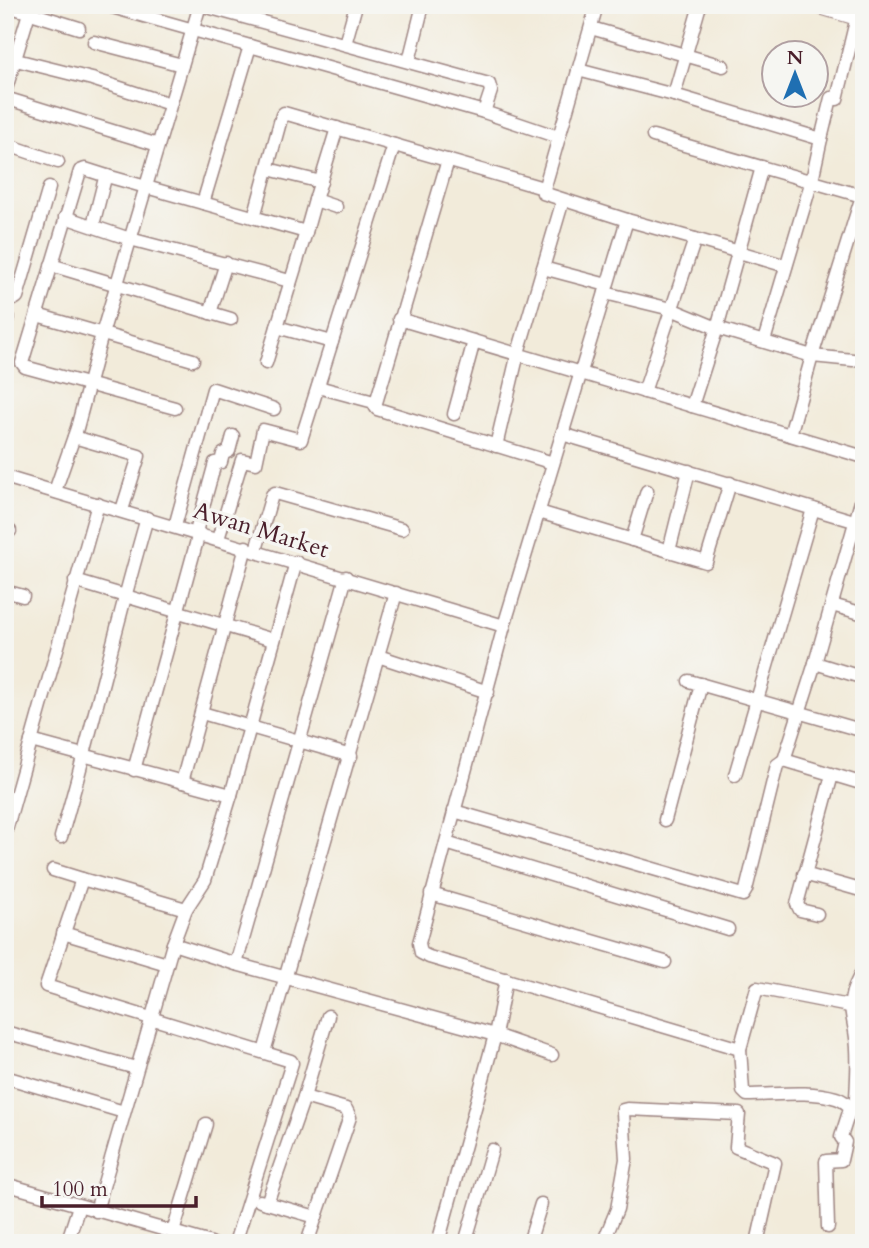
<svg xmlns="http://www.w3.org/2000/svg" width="869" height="1248" font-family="Cardo,serif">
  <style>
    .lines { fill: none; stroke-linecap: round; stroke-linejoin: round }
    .minor-casing { stroke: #9e8582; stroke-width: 15 }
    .major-casing { stroke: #9e8582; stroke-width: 18 }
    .minor { stroke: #fff; stroke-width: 12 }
    .major { stroke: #fff; stroke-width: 16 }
    .labels { text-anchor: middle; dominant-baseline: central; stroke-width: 7; stroke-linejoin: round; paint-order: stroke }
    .street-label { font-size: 24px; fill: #4a1f2b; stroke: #f6f6f2 }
  </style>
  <rect width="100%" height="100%" fill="#f6f6f2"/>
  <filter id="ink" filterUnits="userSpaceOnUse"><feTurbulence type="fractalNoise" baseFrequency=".0143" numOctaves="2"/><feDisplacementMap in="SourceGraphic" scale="14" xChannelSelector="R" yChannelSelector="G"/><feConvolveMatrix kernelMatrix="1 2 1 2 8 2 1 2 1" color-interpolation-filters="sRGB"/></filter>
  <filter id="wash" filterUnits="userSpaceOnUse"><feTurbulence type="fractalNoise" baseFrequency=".00686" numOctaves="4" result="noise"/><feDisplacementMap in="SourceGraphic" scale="28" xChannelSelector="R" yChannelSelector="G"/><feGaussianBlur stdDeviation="1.57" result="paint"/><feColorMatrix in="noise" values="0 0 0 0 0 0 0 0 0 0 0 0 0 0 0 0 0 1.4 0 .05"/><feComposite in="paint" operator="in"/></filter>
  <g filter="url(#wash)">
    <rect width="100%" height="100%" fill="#f2ebda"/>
  </g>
  <g filter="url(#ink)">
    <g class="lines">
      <g class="minor-casing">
        <g id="minor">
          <polyline points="5,5 79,28"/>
          <polyline points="105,5 250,46 203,203"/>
          <polyline points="200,5 489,84 491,91 484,112 558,137"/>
          <polyline points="597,5 543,193 627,220 504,626 419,943 421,953 429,957 740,1049"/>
          <polyline points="591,28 723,66"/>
          <polyline points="94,42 182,65"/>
          <polyline points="345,44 356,5"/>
          <polyline points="250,46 484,112"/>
          <polyline points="16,60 92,79 170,104"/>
          <polyline points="409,61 423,5"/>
          <polyline points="578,70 674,95 821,139 831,98 837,99 857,17"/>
          <polyline points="5,92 29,13"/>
          <polyline points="674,95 700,5"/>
          <polyline points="5,98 158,145"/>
          <polyline points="653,136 862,196 812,356 853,360"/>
          <polyline points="5,144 58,162"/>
          <polyline points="448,160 375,406 377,409 553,463"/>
          <polyline points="268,169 321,182"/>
          <polyline points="107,176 85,169 80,171 22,363 25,367 175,408"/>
          <polyline points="315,200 337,128"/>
          <polyline points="65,217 130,239 286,280 290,284 266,363"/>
          <polyline points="254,217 282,115 284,113 543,188"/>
          <polyline points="627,220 695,239 644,392"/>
          <polyline points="93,225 105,178 107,176 306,232 315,200 336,207"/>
          <polyline points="695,239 786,266"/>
          <polyline points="51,265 231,319"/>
          <polyline points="543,268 607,285"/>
          <polyline points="290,284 306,232"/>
          <polyline points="605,293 671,309 717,328 762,167"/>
          <polyline points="5,297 14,299 17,297 49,188"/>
          <polyline points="210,313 226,263"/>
          <polyline points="37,315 193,360"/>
          <polyline points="5,317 8,318"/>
          <polyline points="399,319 864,457"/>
          <polyline points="277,327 332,342"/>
          <polyline points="764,341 812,180 821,139"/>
          <polyline points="318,387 374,402"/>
          <polyline points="692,406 717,328 812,356 790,435"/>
          <polyline points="454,414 474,341"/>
          <polyline points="562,434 864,524"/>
          <polyline points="74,437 139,456 122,510"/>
          <polyline points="496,446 518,353 563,200"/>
          <polyline points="5,477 504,626"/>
          <polyline points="55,491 77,428 102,334 200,5"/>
          <polyline points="864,491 815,663 864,678"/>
          <polyline points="539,512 706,562 730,483"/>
          <polyline points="175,526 213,389 274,409"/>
          <polyline points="5,530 10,531"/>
          <polyline points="196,532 215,463 221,462 223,454 229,451 233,436"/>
          <polyline points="218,539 242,460 256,463 263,430 301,440 394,145"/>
          <polyline points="632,540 647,491"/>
          <polyline points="256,550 272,495 275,493 402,529"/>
          <polyline points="669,551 689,471"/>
          <polyline points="75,581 273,640"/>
          <polyline points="5,591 23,596"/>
          <polyline points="832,605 864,614"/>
          <polyline points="378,656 488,692"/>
          <polyline points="815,663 784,760 864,784"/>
          <polyline points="689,681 864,731"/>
          <polyline points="202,713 351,756"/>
          <polyline points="31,741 231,795"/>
          <polyline points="134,770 199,533"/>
          <polyline points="735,775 813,509"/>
          <polyline points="182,782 246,547"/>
          <polyline points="454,811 743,895 746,890 777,765 784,760"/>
          <polyline points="665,820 701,684"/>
          <polyline points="5,834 98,504"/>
          <path d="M61 837C92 731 116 624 147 518"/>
          <polyline points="446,843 728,929"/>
          <polyline points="53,870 82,879 46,986 291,1061 292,1063 235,1243"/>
          <polyline points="804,874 864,891"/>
          <polyline points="82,879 186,909"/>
          <polyline points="431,894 665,962"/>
          <polyline points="817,914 800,910 797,904 832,775"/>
          <polyline points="63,933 167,964"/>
          <polyline points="173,944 236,964 346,577"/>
          <polyline points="236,964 495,1035 552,1055"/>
          <path d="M849 1006 757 988 740 1049 743 1091 747 1095C776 1095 808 1090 836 1098 847 1101 850 1110 864 1113"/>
          <polyline points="5,1032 136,1068"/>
          <polyline points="264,1052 396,593"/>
          <polyline points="5,1077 124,1112"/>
          <polyline points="304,1097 346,1109 350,1117 307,1243"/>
          <path d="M856 1098C857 1081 858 1065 857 1048 855 1011 841 1006 864 969"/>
          <polyline points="5,1184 211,1243"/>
          <polyline points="260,1201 316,1217"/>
          <polyline points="267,1203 304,1097 328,1016"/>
          <polyline points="96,1211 173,944 186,909 205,880 231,795 296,562"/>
          <polyline points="828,1227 826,1161 841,1160 845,1142 841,1137 850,1109"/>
          <polyline points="173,1232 206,1124"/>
          <polyline points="67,1243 79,1206"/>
          <polyline points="438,1243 495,1035 506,979"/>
          <polyline points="465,1243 492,1150"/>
          <polyline points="529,1243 541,1204"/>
          <polyline points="603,1243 617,1209 626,1159 623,1113 623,1110 627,1109 739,1114 736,1147 775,1163 757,1243"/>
        </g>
      </g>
      <g class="major-casing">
        <g id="major">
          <polyline points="817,5 864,19"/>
          <polyline points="858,5 864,7"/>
        </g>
      </g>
      <use href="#minor" class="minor"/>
      <use href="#major" class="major"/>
    </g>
  </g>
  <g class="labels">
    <g class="street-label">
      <text transform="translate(261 530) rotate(17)">Awan Market</text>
    </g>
  </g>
  <rect width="869" height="1248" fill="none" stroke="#f6f6f2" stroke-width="28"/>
  <g transform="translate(795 74)"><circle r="33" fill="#f6f6f2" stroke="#b1a0a2" stroke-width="2"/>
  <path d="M0-5L12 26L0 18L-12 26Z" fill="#1f6fb2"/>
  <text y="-10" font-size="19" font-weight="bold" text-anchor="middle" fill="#4a1f2b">N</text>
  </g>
  <path d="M42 1196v10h154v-10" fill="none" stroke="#4a1f2b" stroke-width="3.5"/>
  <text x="52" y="1196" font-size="21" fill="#4a1f2b" stroke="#f6f6f2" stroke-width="5" paint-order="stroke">100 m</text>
</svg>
